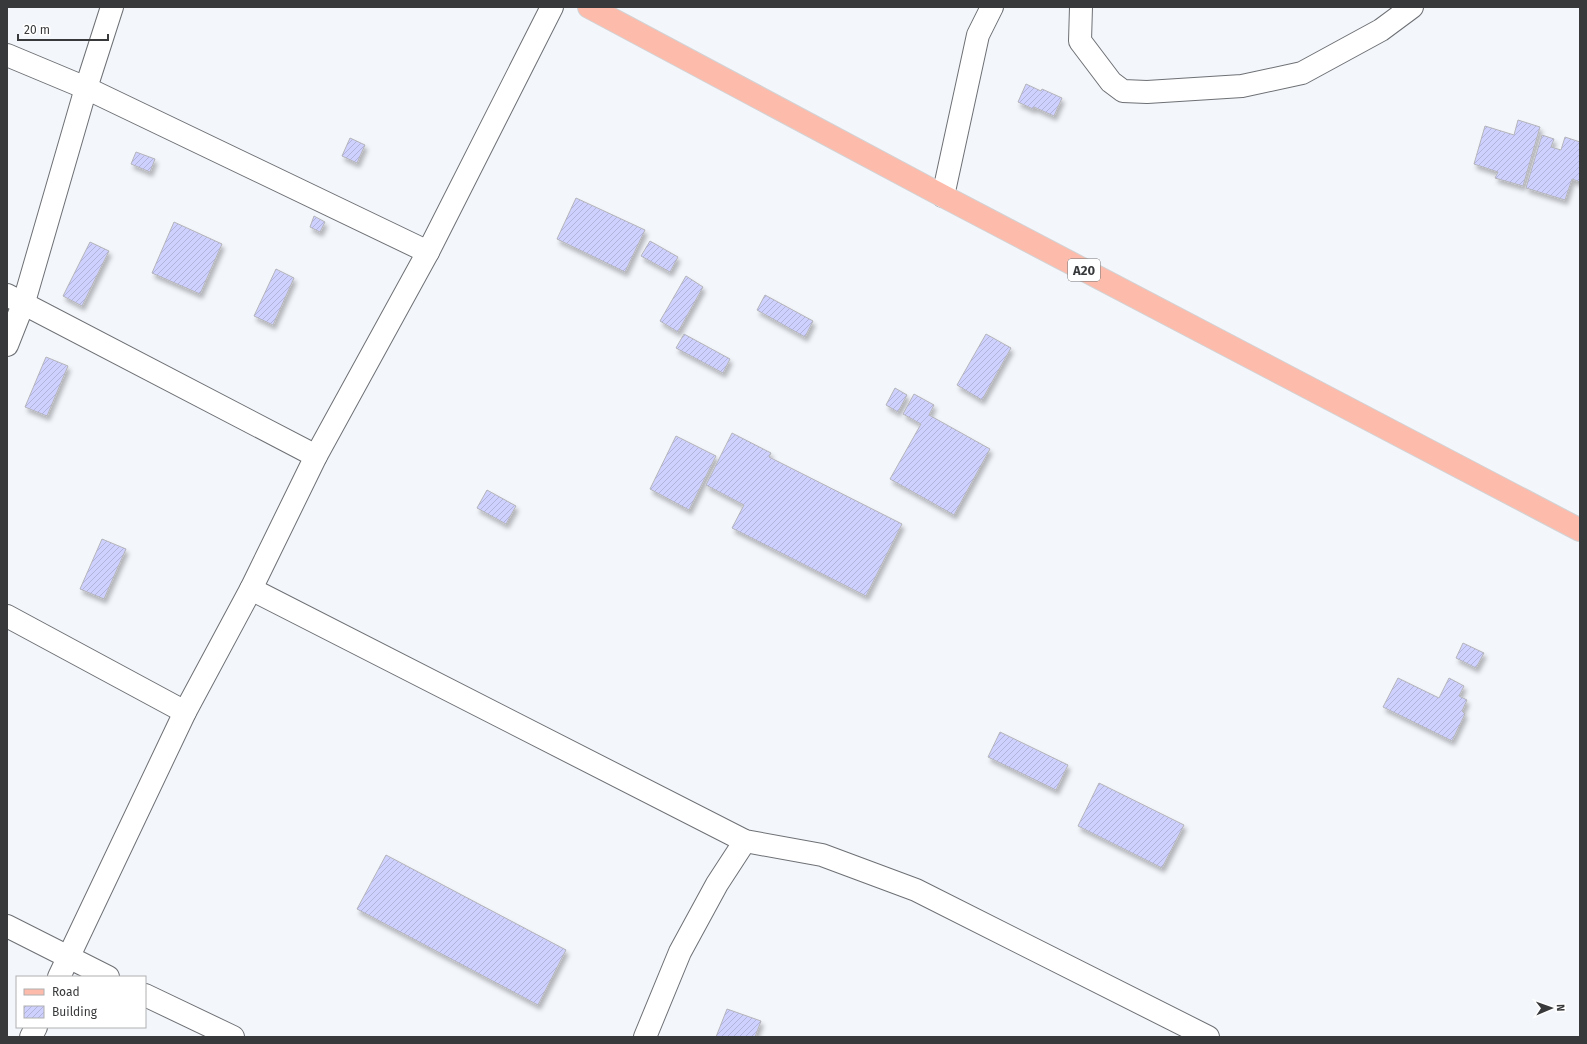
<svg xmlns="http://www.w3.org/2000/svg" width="1587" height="1044" font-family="'Fira Sans',sans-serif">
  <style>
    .building { fill: url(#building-hatch); stroke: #b4b4ba; filter: url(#shadow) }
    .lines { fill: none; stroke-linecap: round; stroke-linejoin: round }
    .street-casing { stroke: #6d7074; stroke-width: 24 }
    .primary-casing { stroke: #d3d3d4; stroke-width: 24 }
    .street { stroke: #fff; stroke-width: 22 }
    .primary { stroke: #fdbbab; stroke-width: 22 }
    .labels { text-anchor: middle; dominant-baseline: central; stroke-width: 3.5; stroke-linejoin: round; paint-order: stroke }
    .shield { fill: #fff; stroke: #747476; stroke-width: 1 }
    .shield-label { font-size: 13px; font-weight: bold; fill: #38393b }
  </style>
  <defs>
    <pattern id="building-hatch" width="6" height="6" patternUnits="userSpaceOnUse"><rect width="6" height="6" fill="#ced0fd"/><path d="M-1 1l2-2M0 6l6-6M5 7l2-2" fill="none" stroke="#b2b3da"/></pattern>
    <filter id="shadow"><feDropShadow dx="2.5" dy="4.5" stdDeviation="2" flood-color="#0004"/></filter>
  </defs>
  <rect width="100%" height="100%" fill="#f3f6fb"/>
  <g class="building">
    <polygon points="1026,84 1041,91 1042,89 1062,98 1054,116 1034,107 1033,109 1018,102"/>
    <polygon points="1518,120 1540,127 1523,186 1495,178 1498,172 1474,164 1485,126 1514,135"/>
    <polygon points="1542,135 1554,139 1551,147 1561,150 1565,137 1580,142 1580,182 1572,179 1565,200 1526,188"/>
    <polygon points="350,138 365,145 357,163 342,156"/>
    <polygon points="136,152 155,159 150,172 131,164"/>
    <polygon points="576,198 645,230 625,272 557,239"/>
    <polygon points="314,216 325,222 320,232 310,227"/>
    <polygon points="174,222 222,244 200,294 152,273"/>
    <polygon points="650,241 678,257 670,272 641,256"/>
    <polygon points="90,242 109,251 82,306 63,296"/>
    <polygon points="276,269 294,278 273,325 254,316"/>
    <polygon points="686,276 703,287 678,332 660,321"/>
    <polygon points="765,295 813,321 805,337 757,310"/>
    <polygon points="684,334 730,359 723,373 676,348"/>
    <polygon points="986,334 1011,348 982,400 957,385"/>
    <polygon points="46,357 68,366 47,416 25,407"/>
    <polygon points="895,388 907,395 898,412 886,405"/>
    <polygon points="914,394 934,405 929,415 990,449 954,515 890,479 921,424 903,414"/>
    <polygon points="732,433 771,453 769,457 902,524 866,596 732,528 744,505 706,485"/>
    <polygon points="676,436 716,456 689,510 650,489"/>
    <polygon points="487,490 516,506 506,524 477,508"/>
    <polygon points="102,539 126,549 104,599 80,589"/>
    <polygon points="1463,643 1484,653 1476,668 1456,658"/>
    <polygon points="1398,678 1439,698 1449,678 1464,686 1459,696 1467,700 1462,711 1465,714 1452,741 1383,707"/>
    <polygon points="1000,732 1068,765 1056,790 988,757"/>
    <polygon points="1099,783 1184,825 1162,868 1078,826"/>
    <polygon points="386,855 566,950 538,1005 357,909"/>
    <polygon points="727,1009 761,1021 755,1037 716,1037"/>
  </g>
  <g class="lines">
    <g class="street-casing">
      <g id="street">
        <polyline points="1081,7 1080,41 1111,82 1123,91 1147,92 1242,86 1302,73 1381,30 1412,7"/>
        <polyline points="7,55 86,88 428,252"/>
        <polyline points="943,196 978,35 992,7"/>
        <polyline points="7,295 316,456"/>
        <polyline points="7,345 24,302 86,88 112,7"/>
        <polyline points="251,589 745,841 822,855 916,890 1208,1037"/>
        <polyline points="7,616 185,712"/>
        <polyline points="7,926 108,977"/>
        <polyline points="59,977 185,712 251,589 316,456 428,252 552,7"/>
        <polyline points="145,995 233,1037"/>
        <polyline points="31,1037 36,1027"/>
        <polyline points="645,1037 680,952 717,884 745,841"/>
      </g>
    </g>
    <g class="primary-casing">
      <polyline id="primary" points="589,7 943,196 1580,530"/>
    </g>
    <use href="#street" class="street"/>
    <use href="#primary" class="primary"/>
  </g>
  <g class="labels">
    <rect class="shield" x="1068" y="259" width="32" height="22" rx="3"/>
    <g class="shield-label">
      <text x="1084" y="270">A20</text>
    </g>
  </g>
  <rect width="1587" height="1044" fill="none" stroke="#38393b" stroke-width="16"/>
  <rect x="16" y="976" width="130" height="52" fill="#ffffff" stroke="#afb0b1"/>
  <rect x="24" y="989" width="20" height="6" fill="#fdbbab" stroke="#afb0b1"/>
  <text x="52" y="996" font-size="12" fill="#38393b">Road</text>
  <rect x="24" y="1006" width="20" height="12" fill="url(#building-hatch)" stroke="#afb0b1"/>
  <text x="52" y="1016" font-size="12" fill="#38393b">Building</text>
  <g transform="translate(1551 1008) rotate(88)" stroke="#ffffff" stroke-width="3" paint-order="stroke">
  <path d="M0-3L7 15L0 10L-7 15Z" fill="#38393b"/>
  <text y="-6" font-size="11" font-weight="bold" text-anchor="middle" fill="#38393b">N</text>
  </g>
  <path d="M18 34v6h90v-6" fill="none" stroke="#38393b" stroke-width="2"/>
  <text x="24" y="34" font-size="12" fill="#38393b" stroke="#ffffff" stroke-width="3" paint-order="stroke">20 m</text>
</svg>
